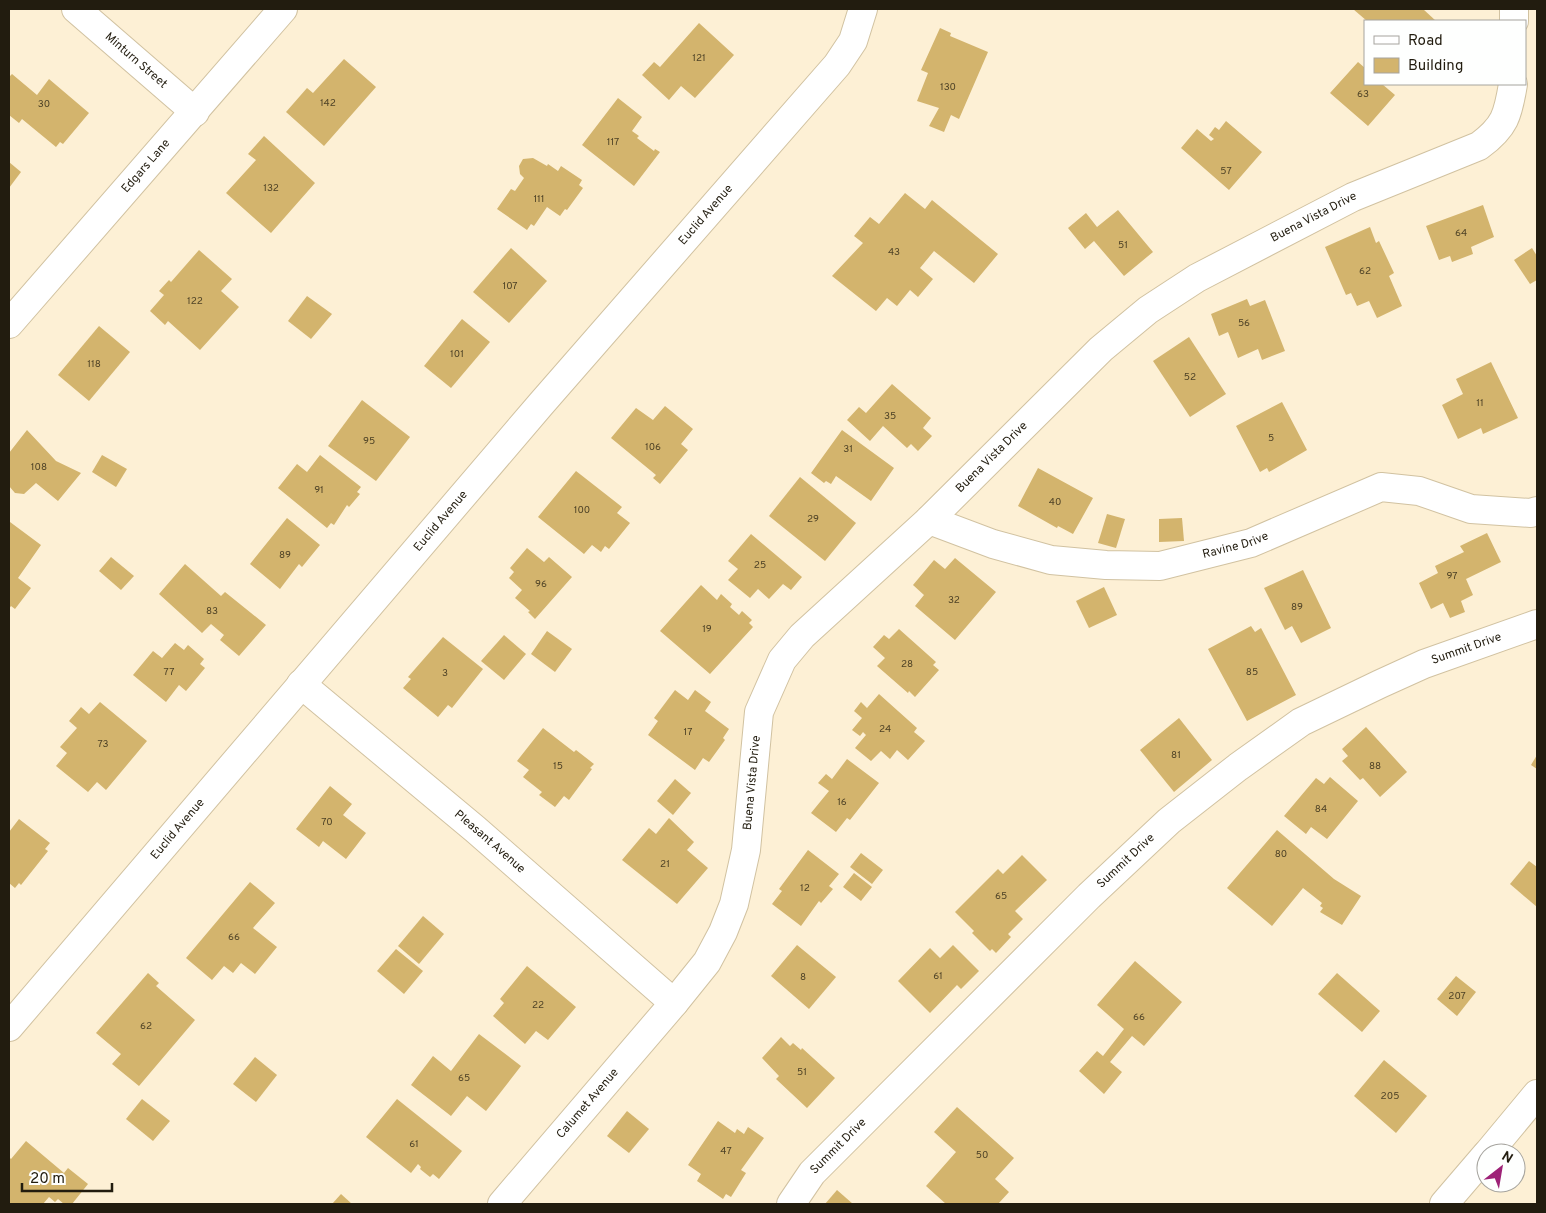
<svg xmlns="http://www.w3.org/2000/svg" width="1546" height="1213" font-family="Overpass,sans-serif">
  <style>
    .building { fill: #d3b46d }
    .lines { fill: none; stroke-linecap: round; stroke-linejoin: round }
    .minor-casing { stroke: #d1c2a1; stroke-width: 30 }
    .minor { stroke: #fff; stroke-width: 28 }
    .labels { text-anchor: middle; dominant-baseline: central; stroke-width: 4; stroke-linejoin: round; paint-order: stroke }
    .number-label { font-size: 10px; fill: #4e4226 }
    .street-label { font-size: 12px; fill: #221c0f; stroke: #fefffe }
  </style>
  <rect width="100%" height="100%" fill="#fdf0d5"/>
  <g class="building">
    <polygon points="1353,9 1423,9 1436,21 1367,21"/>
    <polygon points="699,23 734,55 695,98 681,86 669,100 642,75 654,62 660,67"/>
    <polygon points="940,28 951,33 950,36 988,52 959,119 951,115 944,132 929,126 939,108 917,101 928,73 921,70"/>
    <polygon points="344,59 376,87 324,146 286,112 307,88 313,93"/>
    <polygon points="1358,62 1365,68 1365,84 1382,84 1395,95 1368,126 1330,93"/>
    <polygon points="12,74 37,95 49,79 89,113 63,144 60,142 56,147 22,119 19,123 9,115 9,77"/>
    <polygon points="618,98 642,117 632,131 639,136 637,138 654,151 655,149 660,152 634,186 582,145"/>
    <polygon points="1226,121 1262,152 1229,190 1181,148 1197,129 1211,141 1214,139 1209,135 1215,127 1219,130"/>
    <polygon points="264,136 315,183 271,233 226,193 256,160 248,154"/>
    <polygon points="533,158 547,166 548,164 558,171 561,166 582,180 579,185 583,188 567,210 565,209 560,216 547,207 534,226 531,224 527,230 497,209 511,189 515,191 524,178 520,174 519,166 523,159"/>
    <polygon points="9,162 21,172 9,188"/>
    <polygon points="905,193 925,209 932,200 998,254 974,283 934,251 920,268 933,279 918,297 910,290 897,306 887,298 876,311 832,276 863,243 854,236 870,217 879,224"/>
    <polygon points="1483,205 1494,237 1471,247 1473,254 1452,262 1450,256 1439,260 1426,226"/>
    <polygon points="1118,210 1153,252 1124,276 1094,241 1085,249 1068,228 1086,213 1097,227"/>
    <polygon points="1370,227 1376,243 1379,241 1394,273 1389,276 1402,306 1377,318 1369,301 1357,306 1351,293 1346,295 1325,247"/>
    <polygon points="511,248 547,281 509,323 473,292"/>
    <polygon points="1532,248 1537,256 1537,280 1530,284 1514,260"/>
    <polygon points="199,250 232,279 221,291 239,307 200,350 168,321 165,325 150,311 164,295 159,291 169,280 171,282"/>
    <polygon points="307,296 332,314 311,339 288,321"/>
    <polygon points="1247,299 1250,306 1265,300 1285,351 1262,360 1258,349 1238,358 1228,332 1219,336 1211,314"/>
    <polygon points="462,319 490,342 451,388 424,366"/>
    <polygon points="99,326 130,352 89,401 58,375"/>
    <polygon points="1189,337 1226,394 1190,417 1153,361"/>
    <polygon points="1491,362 1518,418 1483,434 1481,428 1458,439 1442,405 1463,394 1456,379"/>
    <polygon points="892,384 931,418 923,428 932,436 918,451 911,444 907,448 883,426 870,441 847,420 859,407 866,413"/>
    <polygon points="362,400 410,437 376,481 328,446"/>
    <polygon points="1282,402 1307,450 1269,472 1267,468 1260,472 1236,426"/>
    <polygon points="665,406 693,429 681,444 688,450 660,484 653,478 656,475 611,438 636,408 653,420"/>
    <polygon points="27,430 56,461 81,473 58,501 36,483 24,494 15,493 9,486 9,453"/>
    <polygon points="842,430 894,468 871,501 836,476 831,484 826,481 824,483 811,473"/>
    <polygon points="102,455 127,469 116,487 92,472"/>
    <polygon points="320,455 361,487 357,492 360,494 349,507 347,505 334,525 331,523 327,528 278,488 297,464 307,472"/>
    <polygon points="1038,468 1093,498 1073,534 1058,526 1057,528 1018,506"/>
    <polygon points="576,471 622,507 617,513 630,523 609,549 605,546 601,552 592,545 584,554 538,517"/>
    <polygon points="800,477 856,523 825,561 769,516"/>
    <polygon points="1107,514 1125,519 1116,548 1098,543"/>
    <polygon points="287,518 320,545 302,567 299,564 280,589 250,564"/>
    <polygon points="1182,518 1184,541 1159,542 1159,519"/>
    <polygon points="10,522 41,545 18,578 31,588 15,609 11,606 9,609"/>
    <polygon points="1487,533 1501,562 1466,579 1473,595 1461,601 1465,612 1450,618 1443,603 1431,609 1419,583 1438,573 1435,566 1464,552 1460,546"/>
    <polygon points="751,534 802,577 791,590 783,584 769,599 758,589 750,598 728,580 738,569 728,561"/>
    <polygon points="527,548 544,562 549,557 572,577 535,619 528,612 530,611 515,598 522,590 509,578 514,572 510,568"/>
    <polygon points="111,557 134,576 121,590 99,571"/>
    <polygon points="955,558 996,592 955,640 915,606 924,595 913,585 934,560 945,569"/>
    <polygon points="185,564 221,596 225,592 266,625 239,656 220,640 224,635 211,624 202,633 159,594"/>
    <polygon points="1303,570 1331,628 1301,643 1292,626 1285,630 1264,588"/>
    <polygon points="701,585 717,600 721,594 732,604 730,607 739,615 742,611 752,620 749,623 753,627 710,674 660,631"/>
    <polygon points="1104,587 1117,615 1089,628 1076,601"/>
    <polygon points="1251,626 1255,632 1261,628 1296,695 1247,721 1208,649"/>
    <polygon points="899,629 936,662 933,665 939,670 915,697 909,691 908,693 877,666 885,658 873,647 884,635 889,639"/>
    <polygon points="547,631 572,649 555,672 531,654"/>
    <polygon points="504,635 526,654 504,680 481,661"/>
    <polygon points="443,637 483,669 452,708 448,705 438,717 403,688 411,679 408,677"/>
    <polygon points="175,643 184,650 188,645 204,659 200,664 205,668 186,691 179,685 166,702 133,675 153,651 162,658"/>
    <polygon points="675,690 688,700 695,690 711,702 705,711 729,729 723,738 725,740 709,762 703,758 695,770 648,735 658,721 654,718"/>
    <polygon points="879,694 917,728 914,732 925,741 908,760 897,750 890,759 881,751 871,761 855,748 866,735 863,732 860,736 852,730 862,718 854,711 861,702 867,708"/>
    <polygon points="100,702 147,741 106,790 97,782 88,792 56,766 67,753 60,747 77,728 69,721 81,707 89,714"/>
    <polygon points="1179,718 1212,760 1174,792 1140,750"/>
    <polygon points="1366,727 1407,772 1380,797 1363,778 1360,780 1342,761 1348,756 1342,749"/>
    <polygon points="543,728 574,752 576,750 594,764 590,768 592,769 569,800 564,796 555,807 539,795 542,792 523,777 529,770 517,761"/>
    <polygon points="1537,755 1537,769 1531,765"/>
    <polygon points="847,759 879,783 850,820 847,818 836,832 811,813 829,791 818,783 826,774 832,779"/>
    <polygon points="1330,777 1358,801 1327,839 1311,827 1306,834 1284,816 1316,778 1324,784"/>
    <polygon points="675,779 691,793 673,815 657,801"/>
    <polygon points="330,786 352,804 343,815 366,833 346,859 323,841 319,847 296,829"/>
    <polygon points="669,818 694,842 687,850 708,868 677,904 622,860 649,828 656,834"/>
    <polygon points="19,819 50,843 45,849 48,851 21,885 19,883 15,888 9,883 9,832"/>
    <polygon points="1277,830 1334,879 1361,896 1342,925 1320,912 1323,908 1320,906 1322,903 1303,888 1272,926 1227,888"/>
    <polygon points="808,850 839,874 829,886 833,889 821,903 819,901 801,926 772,904 782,891 779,889"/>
    <polygon points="861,853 883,870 872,884 850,867"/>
    <polygon points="1022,855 1047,880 1015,911 1023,919 1008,934 1011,937 996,953 992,949 990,951 972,933 974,931 955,912 998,869 1003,874"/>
    <polygon points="1529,861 1537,867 1537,907 1510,884"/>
    <polygon points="854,873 872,887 861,901 843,887"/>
    <polygon points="250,882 275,903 253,928 277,947 255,974 241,963 233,973 224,966 212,980 186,958"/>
    <polygon points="423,916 444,934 419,964 398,946"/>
    <polygon points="797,945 836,977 809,1009 771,976"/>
    <polygon points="953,945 979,971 961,989 957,985 930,1013 898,981 930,948 940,958"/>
    <polygon points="396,949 423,971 404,994 377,971"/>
    <polygon points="1135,961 1182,1002 1144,1046 1132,1036 1110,1062 1122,1072 1104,1094 1079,1071 1097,1051 1103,1056 1124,1029 1097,1005"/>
    <polygon points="527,966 576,1007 548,1040 536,1031 525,1044 493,1016 504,1003 500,999"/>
    <polygon points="148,973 159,983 156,986 195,1020 139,1086 112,1064 121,1054 96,1033"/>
    <polygon points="1337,973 1380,1011 1362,1032 1318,994"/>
    <polygon points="1456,976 1476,992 1457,1016 1437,999"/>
    <polygon points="479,1034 521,1066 486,1111 467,1096 451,1116 411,1085 433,1056 451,1071"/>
    <polygon points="781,1037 790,1046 793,1043 801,1050 802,1048 835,1078 807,1108 776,1079 779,1076 762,1058"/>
    <polygon points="255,1057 277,1075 256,1102 233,1084"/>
    <polygon points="1384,1060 1427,1096 1396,1133 1354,1096"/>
    <polygon points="142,1099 170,1121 153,1141 126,1119"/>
    <polygon points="397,1099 462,1151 439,1179 433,1174 430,1177 420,1169 421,1167 418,1164 411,1173 366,1137"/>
    <polygon points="957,1107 1014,1158 995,1179 1009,1192 998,1204 946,1204 926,1186 956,1152 934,1132"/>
    <polygon points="627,1111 649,1129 629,1153 607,1136"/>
    <polygon points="718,1121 735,1133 737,1129 744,1134 748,1127 764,1138 741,1170 746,1173 731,1197 726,1194 723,1199 697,1181 701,1174 688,1165"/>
    <polygon points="26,1141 64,1173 68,1168 88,1184 72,1204 64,1204 58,1199 55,1202 49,1197 43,1204 9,1204 9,1157 11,1159"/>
    <polygon points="837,1190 853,1204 825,1204"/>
    <polygon points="341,1194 352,1204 332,1204"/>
  </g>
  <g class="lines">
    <g class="minor-casing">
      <g id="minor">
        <path id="s1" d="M76 9 195 112"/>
        <polyline points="1514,21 1514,9"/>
        <path id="s2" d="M9 324 283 9"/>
        <path id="s3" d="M929 520 993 544 1051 560 1106 565 1160 566 1251 543 1381 487 1419 491 1471 509 1531 513 1537 511"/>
        <path id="s4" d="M301 684 475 829 674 1003"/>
        <path id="s5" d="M9 1027 541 404 837 65 853 41 863 9"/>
        <polyline points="1488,1153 1537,1094"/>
        <path id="s6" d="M502 1204 674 1003 707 962 723 932 734 904 746 850 759 712 782 660 802 636 929 520 1101 349 1148 310 1197 278 1353 197 1479 146C1505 127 1508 115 1513 84"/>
        <path id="s7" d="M791 1204 812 1173 1089 896 1169 821 1238 767 1301 722 1380 684 1424 664 1537 624"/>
        <polyline points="1444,1204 1486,1155"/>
      </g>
    </g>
    <use href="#minor" class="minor"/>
  </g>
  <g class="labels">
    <g class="number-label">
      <text x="699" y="58">121</text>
      <text x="948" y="87">130</text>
      <text x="1363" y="94">63</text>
      <text x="328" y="103">142</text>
      <text x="44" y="104">30</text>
      <text x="613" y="142">117</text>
      <text x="1226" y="171">57</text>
      <text x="271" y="188">132</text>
      <text x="539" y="199">111</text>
      <text x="1461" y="233">64</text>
      <text x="1123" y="245">51</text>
      <text x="894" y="252">43</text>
      <text x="1365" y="271">62</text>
      <text x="510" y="286">107</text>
      <text x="195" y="301">122</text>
      <text x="1244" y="323">56</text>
      <text x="457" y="354">101</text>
      <text x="94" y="364">118</text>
      <text x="1190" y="377">52</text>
      <text x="1480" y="403">11</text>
      <text x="890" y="416">35</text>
      <text x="1271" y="438">5</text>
      <text x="369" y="441">95</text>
      <text x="653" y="447">106</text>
      <text x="848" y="449">31</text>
      <text x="39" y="467">108</text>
      <text x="319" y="490">91</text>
      <text x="1055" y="502">40</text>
      <text x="582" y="510">100</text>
      <text x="813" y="519">29</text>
      <text x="285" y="555">89</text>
      <text x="760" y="565">25</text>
      <text x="1452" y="576">97</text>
      <text x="541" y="584">96</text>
      <text x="954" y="600">32</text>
      <text x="1297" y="607">89</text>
      <text x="212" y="611">83</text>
      <text x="707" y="629">19</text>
      <text x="907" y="664">28</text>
      <text x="169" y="672">77</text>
      <text x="1252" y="672">85</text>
      <text x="445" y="673">3</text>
      <text x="885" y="729">24</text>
      <text x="688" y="732">17</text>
      <text x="103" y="744">73</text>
      <text x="1176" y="755">81</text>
      <text x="558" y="766">15</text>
      <text x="1375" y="766">88</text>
      <text x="842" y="802">16</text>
      <text x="1321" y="809">84</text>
      <text x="327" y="822">70</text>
      <text x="1281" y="854">80</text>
      <text x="665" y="864">21</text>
      <text x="805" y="888">12</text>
      <text x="1001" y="896">65</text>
      <text x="234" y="937">66</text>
      <text x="938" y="976">61</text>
      <text x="803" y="977">8</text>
      <text x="1457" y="996">207</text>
      <text x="538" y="1005">22</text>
      <text x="1139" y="1017">66</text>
      <text x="146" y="1026">62</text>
      <text x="802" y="1072">51</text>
      <text x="464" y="1078">65</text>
      <text x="1390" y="1096">205</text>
      <text x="414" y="1144">61</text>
      <text x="726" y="1151">47</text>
      <text x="982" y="1155">50</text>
    </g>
    <g class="street-label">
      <text stroke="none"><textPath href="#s1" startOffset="79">Minturn Street</textPath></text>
      <text stroke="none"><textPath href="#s2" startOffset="209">Edgars Lane</textPath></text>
      <text stroke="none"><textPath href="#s5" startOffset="1070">Euclid Avenue</textPath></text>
      <text stroke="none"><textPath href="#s6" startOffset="1329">Buena Vista Drive</textPath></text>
      <text stroke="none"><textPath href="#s6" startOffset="924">Buena Vista Drive</textPath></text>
      <text stroke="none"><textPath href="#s5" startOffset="665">Euclid Avenue</textPath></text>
      <text stroke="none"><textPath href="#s3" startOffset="316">Ravine Drive</textPath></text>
      <text stroke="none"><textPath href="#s7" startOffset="885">Summit Drive</textPath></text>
      <text stroke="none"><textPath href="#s6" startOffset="504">Buena Vista Drive</textPath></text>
      <text stroke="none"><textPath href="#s5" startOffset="260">Euclid Avenue</textPath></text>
      <text stroke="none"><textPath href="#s4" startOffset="246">Pleasant Avenue</textPath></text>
      <text stroke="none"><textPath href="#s7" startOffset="480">Summit Drive</textPath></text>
      <text stroke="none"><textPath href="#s6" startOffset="132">Calumet Avenue</textPath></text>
      <text stroke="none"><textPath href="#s7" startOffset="75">Summit Drive</textPath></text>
    </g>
  </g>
  <rect width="1546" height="1213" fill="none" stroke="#221c0f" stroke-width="20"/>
  <rect x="1364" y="20" width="162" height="65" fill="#fefffe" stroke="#a6a49e"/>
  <rect x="1374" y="36" width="25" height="8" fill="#ffffff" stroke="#a6a49e"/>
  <text x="1408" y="45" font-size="15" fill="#221c0f">Road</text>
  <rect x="1374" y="58" width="25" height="15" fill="#d3b46d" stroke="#a6a49e"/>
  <text x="1408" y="70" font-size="15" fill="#221c0f">Building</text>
  <g transform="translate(1501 1168) rotate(31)"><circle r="24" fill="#fefffe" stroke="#a6a49e"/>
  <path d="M0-4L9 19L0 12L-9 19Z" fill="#9e2277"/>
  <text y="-8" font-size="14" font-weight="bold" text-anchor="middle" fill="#221c0f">N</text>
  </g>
  <path d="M22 1183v8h90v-8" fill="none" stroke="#221c0f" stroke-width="2.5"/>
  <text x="30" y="1183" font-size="15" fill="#221c0f" stroke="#fefffe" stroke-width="4" paint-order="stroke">20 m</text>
</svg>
